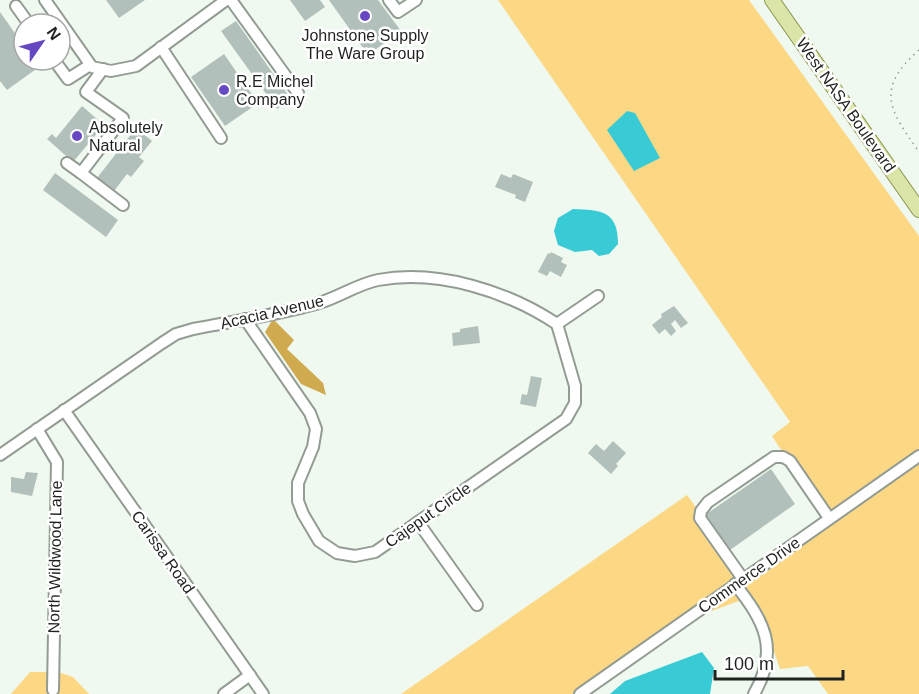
<svg xmlns="http://www.w3.org/2000/svg" width="919" height="694" font-family="Helvetica,sans-serif">
  <style>
    .green { fill: #fcd884 }
    .forest { fill: #d0aa4e }
    .water { fill: #39cbd5 }
    .building { fill: #b2c0bc }
    .lines { fill: none; stroke-linecap: round; stroke-linejoin: round }
    .minor-casing { stroke: #939c93; stroke-width: 14 }
    .major-casing { stroke: #8b9552; stroke-width: 16 }
    .path { stroke: #939a93; stroke-width: 1.5; stroke-dasharray: 1.5 4.5; stroke-linecap: butt }
    .minor { stroke: #fff; stroke-width: 10 }
    .major { stroke: #dce5a8; stroke-width: 14 }
    .poi-dot { fill: #6649c2; stroke: #fff; stroke-width: 2 }
    .labels { text-anchor: middle; dominant-baseline: central; stroke-width: 5; stroke-linejoin: round; paint-order: stroke }
    .poi-label { font-size: 16px; fill: #1f231f; stroke: #fff; text-anchor: start }
    .street-label { font-size: 16px; fill: #1f231f; stroke: #fff }
  </style>
  <rect width="100%" height="100%" fill="#eff9ef"/>
  <g class="green">
    <polygon points="498,0 749,0 919,236 919,449 825,516 772,436 790,422"/>
    <polygon points="919,460 919,694 828,694 808,666 780,669 767,631 752,596 709,612 657,645"/>
    <polygon points="687,495 744,573 572,694 401,694"/>
    <polygon points="30,672 48,672 48,694 11,694"/>
    <polygon points="58,672 73,677 89,694 58,694"/>
  </g>
  <polygon class="forest" points="273,319 294,340 287,349 323,383 326,395 301,384 265,332"/>
  <g class="water">
    <polygon points="627,111 635,113 660,158 634,171 607,130"/>
    <path d="M573 209C602 210 618 211 618 244L609 254 599 256 592 250 575 252 558 245 554 231 558 218Z"/>
    <polygon points="702,652 714,668 710,694 610,694 625,681"/>
  </g>
  <g class="building">
    <polygon points="106,0 145,0 119,18"/>
    <polygon points="290,0 320,0 325,7 305,21"/>
    <polygon points="329,0 378,0 401,31 368,55"/>
    <polygon points="0,12 24,46 24,60 34,60 39,67 7,90 0,81"/>
    <polygon points="236,21 291,99 277,109 221,31"/>
    <polygon points="224,54 258,103 225,126 191,77"/>
    <polygon points="82,106 104,125 73,162 47,139 52,134 56,138"/>
    <polygon points="136,128 152,141 139,157 144,161 131,177 127,174 114,191 97,178"/>
    <polygon points="55,173 118,220 106,237 43,190"/>
    <polygon points="501,174 511,178 513,174 533,182 525,202 515,198 516,195 495,187"/>
    <polygon points="551,252 563,258 561,262 567,265 561,277 550,271 547,276 538,272 548,253 550,254"/>
    <polygon points="674,306 688,323 681,328 675,320 671,324 676,331 671,336 665,329 659,334 652,325 662,317 661,314"/>
    <polygon points="478,326 480,343 453,346 452,333 460,332 460,329"/>
    <polygon points="531,376 542,378 536,407 520,404 522,394 527,395"/>
    <polygon points="613,441 626,453 616,464 618,466 611,474 588,453 596,444 604,451"/>
    <polygon points="771,469 795,504 730,550 705,515"/>
    <polygon points="26,472 38,473 32,496 11,492 11,477 24,479"/>
  </g>
  <g class="lines">
    <g class="minor-casing">
      <g id="minor">
        <polyline points="45,0 92,67 111,71 136,66 226,0"/>
        <polyline points="231,0 298,93"/>
        <polyline points="389,0 398,12 416,0"/>
        <polyline points="16,6 29,24"/>
        <polyline points="161,47 221,138"/>
        <polyline points="54,60 68,79 90,65"/>
        <polyline points="103,69 86,92 123,118 81,173 123,205"/>
        <polyline points="67,163 81,173"/>
        <polyline points="245,319 310,413 316,429 313,447 298,483 298,501 303,514 319,541 337,553 355,556 375,552 566,419 575,403 575,386 557,324"/>
        <polyline points="64,410 263,694"/>
        <polyline points="37,429 57,462 53,690"/>
        <path d="M0 455 162 343 176 334 193 329C235 321 278 315 319 303 339 297 358 284 378 280 438 269 507 291 557 324L598 296"/>
        <polyline points="418,522 477,605"/>
        <polyline points="743,579 700,518 701,511 708,502 774,457 783,457 790,461 829,518"/>
        <path d="M735 584C764 621 780 649 754 694"/>
        <polyline points="224,694 250,675"/>
        <polyline points="580,694 919,456"/>
      </g>
    </g>
    <g class="major-casing">
      <polyline id="major" points="772,0 919,210"/>
    </g>
    <path class="path" d="M919 50C874 90 890 110 919 152"/>
    <use href="#minor" class="minor"/>
    <use href="#major" class="major"/>
  </g>
  <g class="poi-dot">
    <circle cx="365" cy="16" r="6"/>
    <circle cx="224" cy="90" r="6"/>
    <circle cx="77" cy="136" r="6"/>
  </g>
  <g class="labels">
    <g class="poi-label">
      <text x="365" y="35" text-anchor="middle">Johnstone Supply<tspan x="365" dy="18">The Ware Group</tspan></text>
      <text x="236" y="81">R.E Michel<tspan x="236" dy="18">Company</tspan></text>
      <text x="89" y="127">Absolutely<tspan x="89" dy="18">Natural</tspan></text>
    </g>
    <g class="street-label">
      <text transform="translate(846 105) rotate(55)">West NASA Boulevard</text>
      <text transform="translate(272 312) rotate(-13)">Acacia Avenue</text>
      <text transform="translate(428 515) rotate(-35)">Cajeput Circle</text>
      <text transform="translate(163 552) rotate(55)">Carissa Road</text>
      <text transform="translate(55 557) rotate(-89)">North Wildwood Lane</text>
      <text transform="translate(749 575) rotate(-35)">Commerce Drive</text>
    </g>
  </g>
  <g transform="translate(42 42) rotate(55)"><circle r="28" fill="#ffffff" stroke="#a5a7a5" stroke-width="1.5"/>
  <path d="M0-4.5L10 22L0 15L-10 22Z" fill="#6649c2"/>
  <text y="-9" font-size="16" font-weight="bold" text-anchor="middle" fill="#1f231f">N</text>
  </g>
  <path d="M715 670v9h128v-9" fill="none" stroke="#1f231f" stroke-width="3"/>
  <text x="724" y="670" font-size="18" fill="#1f231f" stroke="#ffffff" stroke-width="4.5" paint-order="stroke">100 m</text>
</svg>
